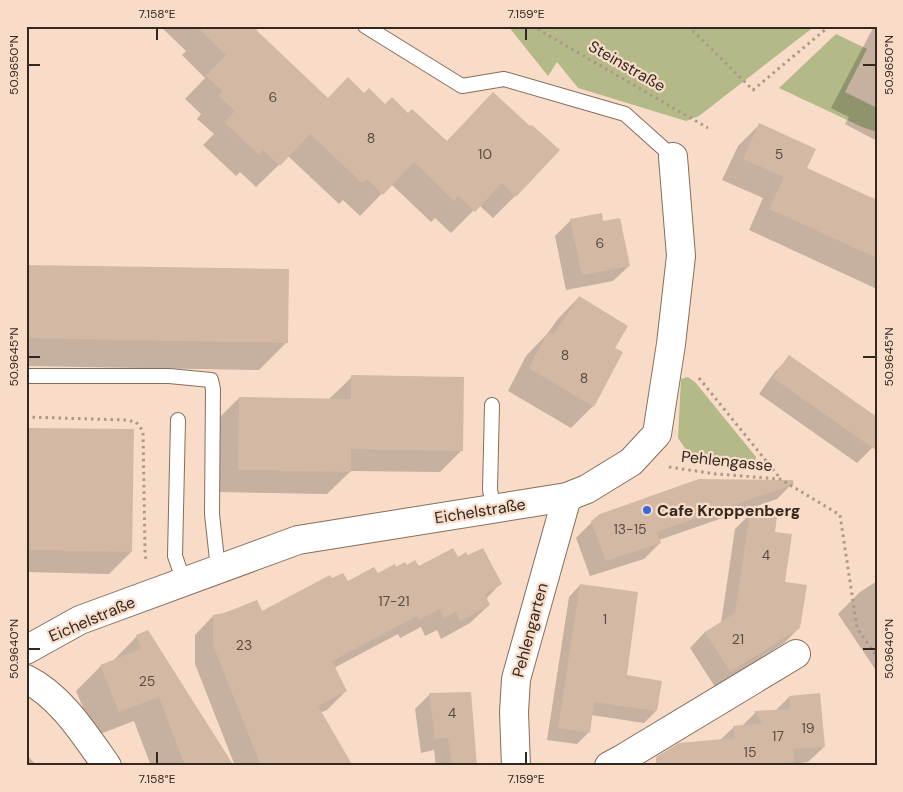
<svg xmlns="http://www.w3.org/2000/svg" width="903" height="792" font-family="'DM Sans',sans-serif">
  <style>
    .green { fill: #b3ba87 }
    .shadow { fill: #0003 }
    .building { fill: #d3b8a4 }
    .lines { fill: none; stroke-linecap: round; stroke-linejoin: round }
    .service-casing { stroke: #876e5c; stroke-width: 16 }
    .minor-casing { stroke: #876e5c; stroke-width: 30 }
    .path { stroke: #ad9888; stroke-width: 3; stroke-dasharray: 2.5 4; stroke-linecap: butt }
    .service { stroke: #fff; stroke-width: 14 }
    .minor { stroke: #fff; stroke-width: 28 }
    .ticks { fill: none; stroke: #322820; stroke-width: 2 }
    .poi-dot { fill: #386ada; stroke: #f8dcc8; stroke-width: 2 }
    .labels { text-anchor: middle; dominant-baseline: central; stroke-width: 4.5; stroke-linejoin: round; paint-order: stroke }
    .number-label { font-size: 14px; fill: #5a4c41 }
    .street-label { font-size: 16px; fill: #322820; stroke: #f8dcc8 }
    .poi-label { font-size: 16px; font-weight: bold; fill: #322820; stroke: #f8dcc8; text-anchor: start }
    .neatline { fill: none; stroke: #322820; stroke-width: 2 }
    .ticks-label { font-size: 12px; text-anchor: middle; fill: #322820 }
  </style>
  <rect width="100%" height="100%" fill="#f8dcc8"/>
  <g class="green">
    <polygon points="508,26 815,26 699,116 686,121 578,88 557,62 548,76"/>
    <polygon points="836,34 867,49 845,92 877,108 877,132 862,127 779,88"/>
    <polygon points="688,377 695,382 756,457 754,466 693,460 678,438 681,379"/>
  </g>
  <g class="shadow">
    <polygon points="160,26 260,26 255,31 327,99 364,95 385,106 408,115 446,142 471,116 515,196 493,218 479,205 451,233 435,218 431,222 391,184 360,216 343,200 339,204 288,156 256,187 240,172 236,176 203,145 214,134 197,119 201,114 185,99 205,78 182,55 186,51"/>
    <polygon points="874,26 877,26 877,141 845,124 849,117 831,108"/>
    <polygon points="760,124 805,169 877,202 877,289 749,230 763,198 722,180 738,146"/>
    <polygon points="571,220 602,222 629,266 613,281 566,290 555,236"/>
    <polygon points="26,266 287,342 259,370 26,366"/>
    <polygon points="579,297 613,348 593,406 571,428 508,391 526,356 548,333 557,320"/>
    <polygon points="789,357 877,443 857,463 759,394 774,373"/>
    <polygon points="352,377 462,450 440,472 351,471 327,494 216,492 217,420 239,398 329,399"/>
    <polygon points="26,429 131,552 109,574 26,572"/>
    <polygon points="793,483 777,499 659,540 660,543 644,559 590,576 576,538 592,522"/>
    <polygon points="751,513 774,533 784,583 799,628 784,643 715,687 690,648 705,632 721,623 735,529"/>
    <polygon points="457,558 500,584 486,599 489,605 470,623 441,639 437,630 425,636 421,627 400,638 398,634 334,668 346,691 327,710 320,713 338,766 235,766 195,664 195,635 213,616 261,613 331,580 348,583 396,568 406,567 418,568"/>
    <polygon points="877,581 877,672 838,614 860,592"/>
    <polygon points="580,585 626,676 660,682 656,711 644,723 591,715 588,733 577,744 547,740 569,597"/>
    <polygon points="137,636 232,766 151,766 134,721 95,736 76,691 101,666 112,662"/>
    <polygon points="429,695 476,766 436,766 434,750 421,753 415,709"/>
    <polygon points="789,697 824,747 808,762 793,764 790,766 720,766 718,742 734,727 742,726 755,713 775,711"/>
    <polygon points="26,754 37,766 26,766"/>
  </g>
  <g class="building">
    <polygon points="196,26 252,26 328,98 348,77 364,93 369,88 385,104 392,97 408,113 412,109 447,141 493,92 530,126 532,125 560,150 516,197 502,183 475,212 458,196 454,201 414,162 383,195 367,179 362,183 310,134 280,166 263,150 259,155 224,122 235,111 218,95 223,91 206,76 226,55"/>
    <polygon points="759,123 816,149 807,168 877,200 877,258 769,209 784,177 743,159"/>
    <polygon points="602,213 603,221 620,218 630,266 582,275 570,219"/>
    <polygon points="26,265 289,269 288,343 26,338"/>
    <polygon points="579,296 628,326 615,348 623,352 594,407 529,368 548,332 554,334"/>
    <polygon points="789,355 877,417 877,451 773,378"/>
    <polygon points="351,375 464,377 463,451 351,449 351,472 238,470 239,397 351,399"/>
    <polygon points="26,428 134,429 132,552 26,550"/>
    <polygon points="699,479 793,480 794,484 657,532 661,543 606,561 591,521 600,514"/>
    <polygon points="750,512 777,517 775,532 792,534 785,582 807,585 800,628 730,672 705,632 735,613"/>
    <polygon points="453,548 458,557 466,552 468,555 483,548 502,584 485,594 490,605 460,621 456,612 444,618 440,609 419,620 417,616 332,661 347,691 318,706 353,766 261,766 213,645 213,615 224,613 257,600 262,611 330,575 332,578 343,573 348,581 374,567 378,573 395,564 396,567 405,562 407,565 415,560 419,566"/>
    <polygon points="580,584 638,592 627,675 662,681 657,711 594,702 590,733 558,728"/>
    <polygon points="148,630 234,766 185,766 159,697 119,712 100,665 141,649 136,635"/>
    <polygon points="471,692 477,766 452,766 448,737 435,739 429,693"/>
    <polygon points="820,693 825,747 794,749 794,762 753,766 656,766 656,757 679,743 735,738 733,726 762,723 754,711 790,709 789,696"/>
  </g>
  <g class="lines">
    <g class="service-casing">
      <g id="service">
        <polyline points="365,26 462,86 504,79 625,114 673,157"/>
        <polyline points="26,376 169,376 211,380 213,389 212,514 218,569"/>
        <polyline points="492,405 490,490 494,509"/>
        <polyline points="178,420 175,556 184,582"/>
      </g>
    </g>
    <g class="minor-casing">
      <g id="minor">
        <polyline points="26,650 80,620 298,540 567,497 587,489 631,462 657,434 671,344 681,256 673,157"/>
        <path d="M26 679C61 696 85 735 107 766"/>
        <polyline points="516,766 514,712 516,679 567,497"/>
        <polyline points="609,766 622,759 796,654"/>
      </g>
    </g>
    <g class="path">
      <polyline points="532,26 708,128"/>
      <polyline points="688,26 753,90 826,29"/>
      <polyline points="699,378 780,478"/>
      <polyline points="26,417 125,420 136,422 143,431 145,551 146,561"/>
      <polyline points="669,467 716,474 780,479 840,515 857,628 877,657"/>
    </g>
    <use href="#service" class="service"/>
    <use href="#minor" class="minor"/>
  </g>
  <path class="ticks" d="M157 28V40M526 28V40M28 65H40M863 65H876M28 357H40M863 357H876M28 649H40M863 649H876M157 752V764M526 752V764"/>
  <circle class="poi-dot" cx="647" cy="510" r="5"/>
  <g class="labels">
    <g class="number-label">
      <text x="273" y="97">6</text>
      <text x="371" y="138">8</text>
      <text x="485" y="154">10</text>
      <text x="779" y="154">5</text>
      <text x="600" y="243">6</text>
      <text x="565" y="355">8</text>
      <text x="584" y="378">8</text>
      <text x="630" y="529">13-15</text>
      <text x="766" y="555">4</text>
      <text x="394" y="601">17-21</text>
      <text x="605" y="619">1</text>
      <text x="738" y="639">21</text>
      <text x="244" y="645">23</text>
      <text x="147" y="681">25</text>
      <text x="452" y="713">4</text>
      <text x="808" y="728">19</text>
      <text x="778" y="736">17</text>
      <text x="750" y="752">15</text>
    </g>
    <g class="street-label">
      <text transform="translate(627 66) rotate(30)">Steinstraße</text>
      <text transform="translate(727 461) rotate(6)">Pehlengasse</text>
      <text transform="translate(480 511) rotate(-9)">Eichelstraße</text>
      <text transform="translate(92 619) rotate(-23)">Eichelstraße</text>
      <text transform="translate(530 630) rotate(-75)">Pehlengarten</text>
    </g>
    <g class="poi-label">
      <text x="657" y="510">Cafe Kroppenberg</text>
    </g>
  </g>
  <rect width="903" height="792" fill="none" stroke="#f8dcc8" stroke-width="55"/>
  <rect x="28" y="28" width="848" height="736" class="neatline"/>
  <g class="ticks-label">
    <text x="157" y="18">7.158°E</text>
    <text x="526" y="18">7.159°E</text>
    <text transform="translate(14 65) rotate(-90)" y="4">50.9650°N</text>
    <text transform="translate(889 65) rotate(-90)" y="4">50.9650°N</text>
    <text transform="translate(14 357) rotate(-90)" y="4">50.9645°N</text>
    <text transform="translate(889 357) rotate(-90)" y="4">50.9645°N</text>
    <text transform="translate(14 649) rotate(-90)" y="4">50.9640°N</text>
    <text transform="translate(889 649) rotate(-90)" y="4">50.9640°N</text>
    <text x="157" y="783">7.158°E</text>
    <text x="526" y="783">7.159°E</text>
  </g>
</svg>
